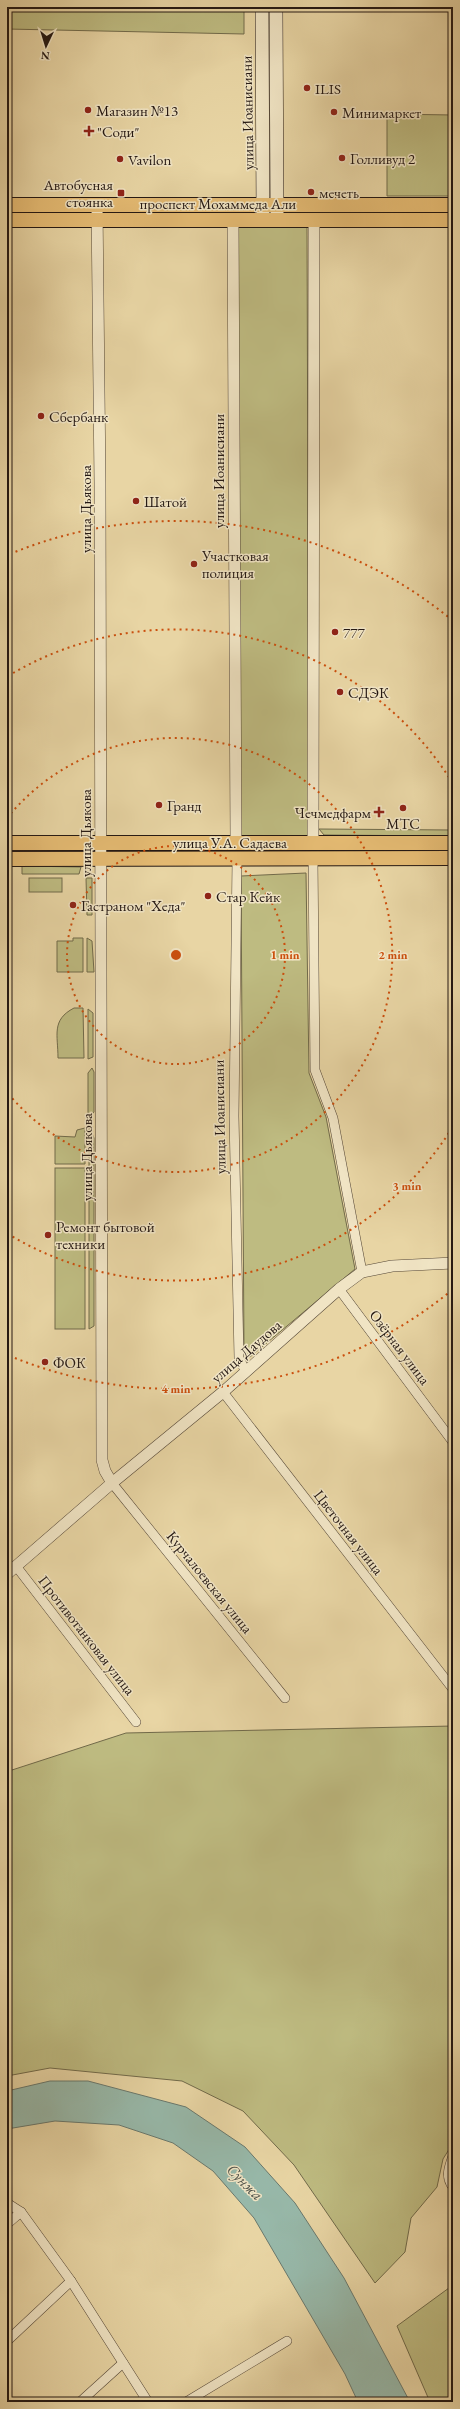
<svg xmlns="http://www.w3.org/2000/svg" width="460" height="2409" font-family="'EB Garamond',serif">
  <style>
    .green { fill: #bebb81; stroke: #716a4a }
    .water { fill: #97b8a9; stroke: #69786d }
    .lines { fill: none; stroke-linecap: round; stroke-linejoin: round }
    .minor-casing { stroke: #554737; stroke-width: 10 }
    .tertiary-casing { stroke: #554737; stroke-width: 12 }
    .secondary-casing { stroke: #241813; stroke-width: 14 }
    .primary-casing { stroke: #241813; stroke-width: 16 }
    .minor { stroke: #f0e4c4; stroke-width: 9 }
    .tertiary { stroke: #f0e4c4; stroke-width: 11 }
    .secondary { stroke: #f0e4c4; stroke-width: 13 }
    .primary { stroke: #e4ba72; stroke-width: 14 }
    .ring { fill: none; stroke: #cb4f0d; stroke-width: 2; stroke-dasharray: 2 4 }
    .poi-dot { fill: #8f2418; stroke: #f0e4c4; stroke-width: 1.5 }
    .labels { text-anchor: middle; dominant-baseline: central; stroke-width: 3; stroke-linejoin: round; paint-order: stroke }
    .poi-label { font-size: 15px; fill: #241813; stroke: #f0e4c4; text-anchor: start }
    .street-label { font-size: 15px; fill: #241813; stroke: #f0e4c4 }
    .water-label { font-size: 16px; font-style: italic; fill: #4c5048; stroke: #f0e4c4 }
    .centre { fill: #cb4f0d; stroke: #f0e4c4; stroke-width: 2 }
    .ring-label { font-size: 12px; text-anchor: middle; font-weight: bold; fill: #cb4f0d; stroke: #f0e4c4; stroke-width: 3; stroke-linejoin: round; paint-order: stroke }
  </style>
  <rect width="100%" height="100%" fill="#e8d5a4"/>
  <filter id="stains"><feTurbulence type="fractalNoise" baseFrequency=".005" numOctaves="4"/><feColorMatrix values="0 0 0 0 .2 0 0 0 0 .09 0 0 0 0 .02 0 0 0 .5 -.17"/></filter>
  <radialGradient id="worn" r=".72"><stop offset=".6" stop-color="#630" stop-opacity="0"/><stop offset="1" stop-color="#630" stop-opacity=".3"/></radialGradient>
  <g class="green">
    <polygon points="7,7 244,7 244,34 7,29"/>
    <polygon points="387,114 453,115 453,196 387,196"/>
    <polygon points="238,226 307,226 309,836 240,836"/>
    <polygon points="319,829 453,830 453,836 324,835"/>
    <polygon points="22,866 81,867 79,874 22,874"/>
    <polygon points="306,873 309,1073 326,1117 355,1269 250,1357 244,1353 241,876"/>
    <rect x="29" y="878" width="33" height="14"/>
    <polygon points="86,878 92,878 92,915 87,915"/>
    <polygon points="73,938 83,938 83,972 57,972 57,941 73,941"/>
    <polygon points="87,938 92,941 94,972 87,972"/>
    <path d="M74 1008H83L84 1058H58C58 1035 51 1020 74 1008Z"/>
    <polygon points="88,1009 93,1013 93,1057 88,1059"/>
    <polygon points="92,1068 94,1072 94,1112 88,1119 88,1073"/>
    <polygon points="85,1128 85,1164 55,1164 55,1136 75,1137 77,1130"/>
    <polygon points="89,1128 94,1138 94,1326 89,1329"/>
    <rect x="55" y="1168" width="30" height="161"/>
    <polygon points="453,1726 453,2143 443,2159 437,2187 411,2218 405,2252 375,2283 294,2165 243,2111 182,2081 50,2068 7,2076 7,1774 12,1770 126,1733"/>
    <polygon points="453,2285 453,2402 430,2402 397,2326"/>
  </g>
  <polygon class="water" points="50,2081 88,2081 186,2107 245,2147 295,2203 344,2278 410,2402 358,2402 345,2374 254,2218 213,2171 173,2143 119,2125 55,2121 7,2129 7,2091"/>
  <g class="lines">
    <g class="minor-casing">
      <g id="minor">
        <polyline points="313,858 315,1070 333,1118 362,1272"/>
        <polyline points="237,859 234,1116 239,1358 246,1372"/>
        <polyline points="339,1289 453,1442"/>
        <polyline points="223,1392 453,1689"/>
        <polyline points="112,1483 285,1698"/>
        <polyline points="16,1566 136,1722"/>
        <path d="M453 2156C449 2167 445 2177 453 2187"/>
        <polyline points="7,2203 21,2212"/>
        <polyline points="7,2224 21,2212 71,2281 148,2402"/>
        <polyline points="7,2341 71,2281"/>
        <polyline points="80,2402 123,2363"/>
        <polyline points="186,2402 287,2341"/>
      </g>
    </g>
    <g class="tertiary-casing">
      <g id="tertiary">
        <polyline points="97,205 100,483 102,1460 105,1471 112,1483"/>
        <polyline points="233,219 236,843"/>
        <polyline points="313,843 314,220"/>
        <polyline points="7,1574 112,1483 223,1392 339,1289 362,1272 392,1266 453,1263"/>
      </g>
    </g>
    <g class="secondary-casing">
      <g id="secondary">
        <polyline points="262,7 263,219"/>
        <polyline points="276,7 277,216"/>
      </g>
    </g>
    <g class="primary-casing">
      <g id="primary">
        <polyline points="7,205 453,205"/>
        <polyline points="7,220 453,220"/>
        <polyline points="7,843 453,843"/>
        <polyline points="7,859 453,858"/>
      </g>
    </g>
    <use href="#minor" class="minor"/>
    <use href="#tertiary" class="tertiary"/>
    <use href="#secondary" class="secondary"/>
    <use href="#primary" class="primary"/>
  </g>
  <g class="ring">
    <circle cx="176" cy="955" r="109"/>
    <path d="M7 818A217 217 0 1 1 7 1092"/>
    <path d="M452 1128A326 326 0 0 1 8 1234M8 676A326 326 0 0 1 452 782"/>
    <path d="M452 1290A434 434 0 0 1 10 1356M10 554A434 434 0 0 1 452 620"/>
  </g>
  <g class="poi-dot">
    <circle cx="307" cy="88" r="4"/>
    <circle cx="88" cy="110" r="4"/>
    <circle cx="334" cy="112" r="4"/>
    <path d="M87 125h4v4h4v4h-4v4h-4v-4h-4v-4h4z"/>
    <circle cx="342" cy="158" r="4"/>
    <circle cx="120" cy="159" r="4"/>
    <circle cx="311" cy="192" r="4"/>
    <rect x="117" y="189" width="8" height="8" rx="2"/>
    <circle cx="41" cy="416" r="4"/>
    <circle cx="136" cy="501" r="4"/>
    <circle cx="194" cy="564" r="4"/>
    <circle cx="335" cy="632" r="4"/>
    <circle cx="340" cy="692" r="4"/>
    <circle cx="159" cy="805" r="4"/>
    <circle cx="403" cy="808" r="4"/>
    <path d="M377 806h4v4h4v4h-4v4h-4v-4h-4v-4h4z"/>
    <circle cx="208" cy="896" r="4"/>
    <circle cx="73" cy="905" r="4"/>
    <circle cx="48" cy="1235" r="4"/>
    <circle cx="45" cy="1362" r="4"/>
  </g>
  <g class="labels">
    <g class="poi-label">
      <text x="315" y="88">ILIS</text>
      <text x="96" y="110">Магазин №13</text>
      <text x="342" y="112">Минимаркет</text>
      <text x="97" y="131">"Соди"</text>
      <text x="350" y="158">Голливуд 2</text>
      <text x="128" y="159">Vavilon</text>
      <text x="113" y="184" text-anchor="end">Автобусная<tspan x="113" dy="17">стоянка</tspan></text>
      <text x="319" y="192">мечеть</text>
      <text x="49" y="416">Сбербанк</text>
      <text x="144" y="501">Шатой</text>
      <text x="202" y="555">Участковая<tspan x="202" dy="17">полиция</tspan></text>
      <text x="343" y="632">777</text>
      <text x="348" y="692">СДЭК</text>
      <text x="167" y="805">Гранд</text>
      <text x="371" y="812" text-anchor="end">Чечмедфарм</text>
      <text x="403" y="823" text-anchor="middle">МТС</text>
      <text x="216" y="896">Стар Кейк</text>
      <text x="81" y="905">Гастраном "Хеда"</text>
      <text x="56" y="1226">Ремонт бытовой<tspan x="56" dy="17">техники</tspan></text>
      <text x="53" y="1362">ФОК</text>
    </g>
    <g class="street-label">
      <text transform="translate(247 113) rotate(-91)">улица Иоанисиани</text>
      <text x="218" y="203">проспект Мохаммеда Али</text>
      <text transform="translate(218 471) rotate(-90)">улица Иоанисиани</text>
      <text transform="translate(85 509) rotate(-90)">улица Дьякова</text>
      <text transform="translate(85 833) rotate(-90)">улица Дьякова</text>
      <text x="230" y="842">улица У.А. Садаева</text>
      <text transform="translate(219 1117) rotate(-91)">улица Иоанисиани</text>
      <text transform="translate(86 1157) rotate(-90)">улица Дьякова</text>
      <text transform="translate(400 1347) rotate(53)">Озёрная улица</text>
      <text transform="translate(246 1351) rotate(-41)">улица Даудова</text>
      <text transform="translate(349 1532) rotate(52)">Цветочная улица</text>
      <text transform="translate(210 1582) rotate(51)">Курчалоевская улица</text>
      <text transform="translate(87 1635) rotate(52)">Противотанковая улица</text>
    </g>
    <g class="water-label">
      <text transform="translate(245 2182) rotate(45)">Сунжа</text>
    </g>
  </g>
  <circle cx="176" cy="955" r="6" class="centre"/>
  <g class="ring-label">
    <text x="285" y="959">1 min</text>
    <text x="393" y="959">2 min</text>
    <text x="407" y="1190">3 min</text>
    <text x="176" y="1393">4 min</text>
  </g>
  <rect width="460" height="2409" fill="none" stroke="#e8d5a4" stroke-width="24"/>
  <rect x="8" y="8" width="444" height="2393" fill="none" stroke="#241813" stroke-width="2"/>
  <rect x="12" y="12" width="436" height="2385" fill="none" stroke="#241813"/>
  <g transform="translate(46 46) rotate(184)" stroke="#f0e4c4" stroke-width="3" paint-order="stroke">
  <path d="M0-3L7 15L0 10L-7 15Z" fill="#241813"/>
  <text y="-6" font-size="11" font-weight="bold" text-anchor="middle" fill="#241813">N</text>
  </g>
  <rect width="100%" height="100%" filter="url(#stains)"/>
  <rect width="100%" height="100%" fill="url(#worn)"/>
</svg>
